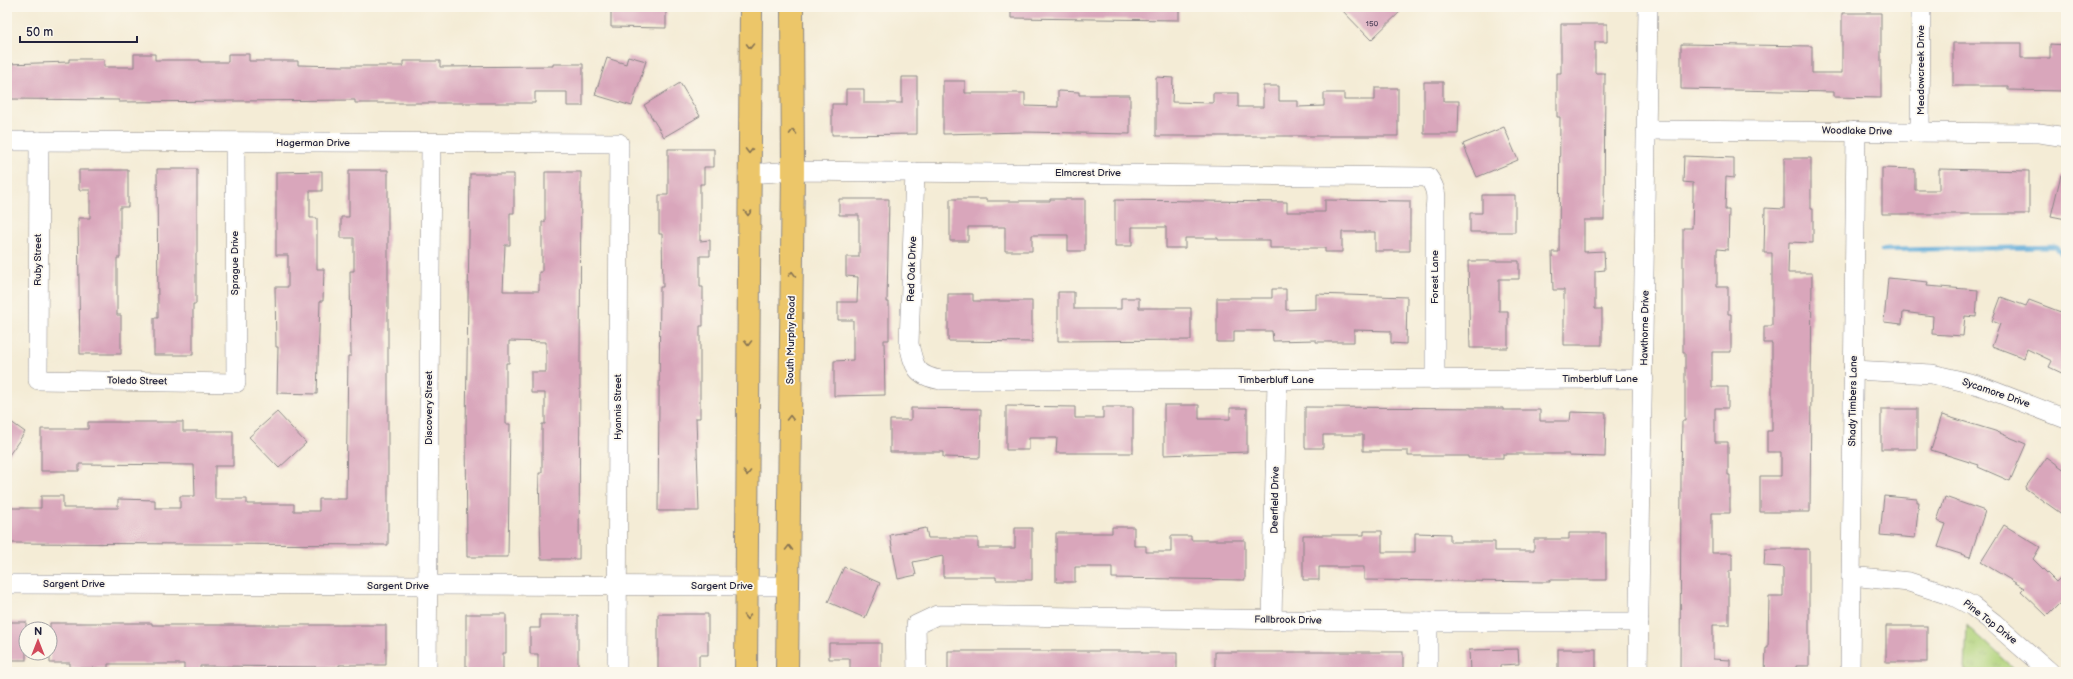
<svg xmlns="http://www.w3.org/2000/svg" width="2073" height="679" font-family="'Balsamiq Sans',sans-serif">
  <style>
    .park { fill: url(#park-tufts); stroke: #6a7a5c }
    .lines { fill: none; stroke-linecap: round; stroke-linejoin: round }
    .stream { stroke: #60acd9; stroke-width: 4.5 }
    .building { fill: #d9a6bb }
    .minor-casing { stroke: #8b8788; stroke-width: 20 }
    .major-casing { stroke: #8b8788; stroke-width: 24 }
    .minor { stroke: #fff; stroke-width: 19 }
    .major { stroke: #ecc669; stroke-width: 22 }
    .oneway { stroke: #877452 }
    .labels { text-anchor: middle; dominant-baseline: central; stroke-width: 3.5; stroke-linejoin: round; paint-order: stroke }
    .number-label { font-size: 8px; fill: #50435b }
    .street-label { font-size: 10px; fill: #22223b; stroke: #fbf7ec }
  </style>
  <defs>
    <pattern id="park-tufts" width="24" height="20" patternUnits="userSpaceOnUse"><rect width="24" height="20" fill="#b1d37c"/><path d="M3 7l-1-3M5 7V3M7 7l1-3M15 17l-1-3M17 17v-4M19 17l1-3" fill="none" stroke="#98b56c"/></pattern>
  </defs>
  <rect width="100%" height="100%" fill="#fbf7ec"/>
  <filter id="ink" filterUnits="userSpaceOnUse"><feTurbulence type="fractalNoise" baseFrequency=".025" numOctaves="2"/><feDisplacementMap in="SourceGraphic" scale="8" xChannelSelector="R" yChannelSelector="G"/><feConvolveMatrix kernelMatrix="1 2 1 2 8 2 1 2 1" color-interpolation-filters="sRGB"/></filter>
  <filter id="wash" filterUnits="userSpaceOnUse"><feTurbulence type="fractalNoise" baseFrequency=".012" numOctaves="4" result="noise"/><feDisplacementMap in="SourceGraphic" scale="16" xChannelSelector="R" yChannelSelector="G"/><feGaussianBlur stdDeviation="0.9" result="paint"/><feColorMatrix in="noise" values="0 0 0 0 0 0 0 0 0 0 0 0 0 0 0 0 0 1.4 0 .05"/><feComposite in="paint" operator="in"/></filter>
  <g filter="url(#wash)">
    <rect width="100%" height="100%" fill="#f4ecd6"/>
    <polygon class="park" points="1967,625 2018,672 1965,672"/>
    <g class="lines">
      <polyline class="stream" points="1882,250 2055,247 2066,256"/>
    </g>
    <g id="blocks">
      <g class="building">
        <polygon points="611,7 666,7 666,28 611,27"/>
        <polygon points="1011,7 1179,7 1179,20 1011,18"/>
        <polygon points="1339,7 1405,7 1371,40"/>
        <polygon points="1842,13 1881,13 1881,98 1834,97 1834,92 1681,89 1681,44 1812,46 1812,73 1842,73"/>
        <polygon points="1561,24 1607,24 1607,42 1595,42 1595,73 1605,73 1604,220 1584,220 1584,252 1604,251 1605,270 1595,271 1595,309 1602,309 1602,345 1564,345 1564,290 1553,290 1552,252 1559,252 1560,117 1557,117 1557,73 1561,73"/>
        <polygon points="1953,43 2021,43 2021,58 2050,58 2050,44 2066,45 2066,91 2008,90 2008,86 1953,86"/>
        <polygon points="134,54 155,54 155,60 200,60 200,62 228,62 228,54 249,54 249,61 298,61 298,65 343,66 403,66 403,61 440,61 440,67 553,66 553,64 583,64 583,106 567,106 567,92 535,92 535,103 355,103 355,100 119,102 119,100 7,99 7,64 69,62 69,59 104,59 104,67 134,67"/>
        <polygon points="628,56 646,61 632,106 595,95 607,58 626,64"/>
        <polygon points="902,77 917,77 917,134 832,135 832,104 846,104 846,89 864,89 864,103 902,103"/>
        <polygon points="1156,77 1173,78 1172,102 1213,103 1213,93 1238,93 1238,107 1263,107 1263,86 1279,86 1279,101 1298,101 1298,107 1324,106 1324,93 1344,93 1344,100 1375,100 1375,88 1398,88 1398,136 1156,136"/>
        <polygon points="943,81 965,81 965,93 1025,93 1025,106 1058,107 1058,91 1079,92 1079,95 1130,95 1130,134 1025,132 943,134"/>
        <polygon points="1424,82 1443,82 1443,101 1459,101 1458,134 1424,134"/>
        <polygon points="680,83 700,116 664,137 644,105"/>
        <polygon points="1504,127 1518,160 1477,177 1463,144"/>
        <polygon points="668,149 714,149 714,167 704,167 704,184 700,184 700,241 710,240 710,256 700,256 700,287 703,287 703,326 700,326 700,418 696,418 699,511 658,511 660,287 663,287 662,234 659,234 659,195 668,195"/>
        <polygon points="1684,156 1734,158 1734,178 1726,177 1725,210 1729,210 1728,250 1717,249 1717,287 1728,287 1728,314 1731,314 1731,352 1712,352 1712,387 1728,387 1728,408 1715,408 1715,442 1728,442 1728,475 1730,475 1730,513 1712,513 1712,553 1732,553 1732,571 1729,571 1729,625 1713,625 1713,659 1730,660 1730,672 1680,672 1681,475 1682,421 1685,421 1685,352 1683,352 1683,228 1692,228 1693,196 1693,183 1683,182"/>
        <polygon points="1784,158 1811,158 1811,209 1813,209 1813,243 1789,242 1788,273 1812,273 1810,512 1760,512 1760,476 1781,476 1781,452 1767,452 1767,431 1772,431 1772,343 1764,343 1764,326 1772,326 1772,253 1764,253 1765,208 1784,209"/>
        <polygon points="1882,168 1915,169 1915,190 1939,190 1939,169 2029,171 2029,214 1882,214"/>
        <polygon points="157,169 197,169 197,253 196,253 196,304 193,304 193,355 154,355 154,318 158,318"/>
        <polygon points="79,170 128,170 128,207 120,207 120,258 117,258 117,315 121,315 121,354 80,354 78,218 90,218 90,190 79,190"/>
        <polygon points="349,170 388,170 388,545 7,543 7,508 41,508 41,496 63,496 63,508 118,508 118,499 155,500 155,508 180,508 180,496 195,496 194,465 79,464 79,471 41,471 41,429 88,429 88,422 183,422 183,431 233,431 233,466 215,466 215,499 247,499 247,504 294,504 294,511 319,511 319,499 346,499 348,356 351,356 350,271 354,271 354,238 341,238 341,217 349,217"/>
        <polygon points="322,171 322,191 310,191 310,218 317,218 317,269 324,269 323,301 320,301 317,394 277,393 278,347 276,347 275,287 288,287 288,255 276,255 276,172"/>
        <polygon points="545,172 581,172 579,559 541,559 539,473 542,473 542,424 545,424 545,393 531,393 531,372 546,372 546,342 509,341 509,363 506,363 506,424 510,424 508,557 467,557 466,424 470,174 514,174 514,213 510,213 510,245 505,245 503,291 539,291 539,272 542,272 542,222 545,222"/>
        <polygon points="2061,175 2066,175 2066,219 2051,216"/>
        <polygon points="1482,195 1515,195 1515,232 1470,232 1470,213 1482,213"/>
        <polygon points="839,199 889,199 887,302 889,302 889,340 884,340 885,395 834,396 834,361 853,360 853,320 838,320 838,302 857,302 858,277 846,276 846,257 859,257 859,215 839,215"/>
        <polygon points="950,199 987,199 987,201 1050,201 1050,199 1085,199 1085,251 1068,251 1068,235 1032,235 1032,251 1005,251 1005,227 968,227 968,241 950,241"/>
        <polygon points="1115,200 1287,202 1287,212 1325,212 1325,200 1410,201 1410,251 1375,251 1375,232 1342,232 1342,252 1325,252 1325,248 1270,248 1270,240 1218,240 1218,238 1185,238 1185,248 1166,248 1166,227 1132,227 1132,246 1115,246"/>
        <polygon points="1468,261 1519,261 1519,279 1499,279 1499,311 1508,311 1508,348 1470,348"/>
        <polygon points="1888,278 1928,282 1927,286 1978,290 1976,317 1965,316 1963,336 1932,334 1933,316 1903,312 1902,324 1884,322"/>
        <polygon points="1272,289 1286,289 1286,310 1316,309 1316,294 1407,297 1406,344 1391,343 1391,331 1354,330 1354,342 1316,342 1316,340 1273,341 1272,331 1234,331 1234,342 1217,342 1217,298 1272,298"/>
        <polygon points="1058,292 1074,292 1074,309 1121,309 1121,298 1139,298 1139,308 1191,308 1191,340 1058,341"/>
        <polygon points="948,294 973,294 973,301 1032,301 1032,342 948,341"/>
        <polygon points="2001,297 2026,306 2029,300 2066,314 2066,375 2049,367 2052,361 2027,349 2024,358 1992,346 2000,324 1992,321"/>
        <polygon points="1164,405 1199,405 1199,419 1230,419 1230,408 1247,408 1247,452 1164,455"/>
        <polygon points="1006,406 1075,407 1075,418 1103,418 1103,407 1133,407 1133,453 1056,453 1057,438 1029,438 1029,450 1006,450"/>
        <polygon points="1305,407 1503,408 1503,410 1540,410 1540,421 1570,421 1571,412 1606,413 1605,457 1569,456 1569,454 1503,454 1503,458 1468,458 1468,456 1408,456 1408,451 1363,451 1363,435 1323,435 1323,448 1305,448"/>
        <polygon points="911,408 981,409 980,458 943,457 943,452 890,452 890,420 911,420"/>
        <rect x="1881" y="409" width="36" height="40"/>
        <polygon points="277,412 306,443 279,468 249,437"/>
        <polygon points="1942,415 1995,431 2026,444 2010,481 1978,467 1979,465 1931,450"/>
        <polygon points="7,419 25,432 7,458"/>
        <polygon points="2047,457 2066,471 2066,517 2025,488"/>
        <polygon points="1884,496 1917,499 1917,502 1919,502 1915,538 1880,535"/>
        <polygon points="1945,497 1985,511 1970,557 1938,547 1946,524 1937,521"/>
        <polygon points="2004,525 2040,547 2033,559 2056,582 2066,572 2066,597 2047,616 2021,591 2024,588 1981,562"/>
        <polygon points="1112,527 1134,527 1134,546 1146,546 1146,552 1171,552 1171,536 1191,536 1191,540 1245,540 1245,580 1112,578 1112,567 1075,567 1075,582 1056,582 1056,533 1112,533"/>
        <polygon points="926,528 928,538 978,538 978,548 1015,548 1015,528 1032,528 1032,580 996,580 996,577 943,577 943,556 913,562 916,575 898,579 890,535"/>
        <polygon points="1364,531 1382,531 1382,552 1415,552 1415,533 1450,534 1450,542 1495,542 1495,551 1534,551 1534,539 1569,539 1569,533 1606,533 1606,580 1550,580 1550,582 1364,580 1364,567 1319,567 1319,580 1303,580 1303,535 1364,535"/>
        <polygon points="1765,549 1809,549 1809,666 1796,666 1796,672 1765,672 1766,648 1768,648 1769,596 1783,596 1783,567 1764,566"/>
        <polygon points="844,567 880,583 865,618 828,602"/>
        <polygon points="466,614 506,614 506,653 503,653 503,672 466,672"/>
        <polygon points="658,614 708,614 708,655 699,655 699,672 658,672"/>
        <polygon points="540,615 578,615 578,672 538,672 538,654 530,654 530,628 540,628"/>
        <rect x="7" y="622" width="19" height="38"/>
        <polygon points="50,623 152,623 152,625 386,625 386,665 339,665 339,667 200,666 200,672 184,672 184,664 108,664 108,668 70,668 70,663 50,663"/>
        <rect x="1886" y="626" width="41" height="36"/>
        <polygon points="829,643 881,643 881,672 850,672 850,659 829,659"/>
        <polygon points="1518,649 1519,664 1500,665 1500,672 1470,672 1469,650"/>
        <rect x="1558" y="649" width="38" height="23"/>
        <polygon points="948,651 1142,651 1142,653 1177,653 1177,672 948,672"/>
        <rect x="1215" y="652" width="188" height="20"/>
      </g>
    </g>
  </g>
  <g filter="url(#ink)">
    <use href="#blocks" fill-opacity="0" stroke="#8b8788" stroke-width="1"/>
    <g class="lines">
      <g class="minor-casing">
        <g id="minor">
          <polyline points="1647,130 2039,133 2066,137"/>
          <polyline points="1920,132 1921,7"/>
          <polyline points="7,141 619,143 617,672"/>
          <polyline points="39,141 38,380 236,383 235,143"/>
          <path d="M915 172 909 344C914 367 916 376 941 380L1644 379"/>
          <path d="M748 174 793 171 1428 177C1436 188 1437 195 1435 209V380"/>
          <polyline points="1853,370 1932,374 1978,385 2066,419"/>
          <polyline points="1851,576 1909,582 1955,597 1972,606 1994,623 2050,672"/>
          <polyline points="7,584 788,586"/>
          <polyline points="1272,620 1277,379"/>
          <polyline points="1428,622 1428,672"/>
          <polyline points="427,672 431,143"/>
          <polyline points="917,672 916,625 937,615 1428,622 1639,622"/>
          <polyline points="1638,672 1648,7"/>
          <polyline points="1850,672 1856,131"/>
        </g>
      </g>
      <g class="major-casing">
        <g id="major">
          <polyline points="746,672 751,7"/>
          <polyline points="787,672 793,171 792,7"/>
        </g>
      </g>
      <use href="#minor" class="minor"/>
      <use href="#major" class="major"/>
    </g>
    <defs><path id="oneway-chevron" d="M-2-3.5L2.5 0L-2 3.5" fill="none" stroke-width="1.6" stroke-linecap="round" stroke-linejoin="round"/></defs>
    <g class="oneway">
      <use href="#oneway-chevron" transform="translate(750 46) rotate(91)"/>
      <use href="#oneway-chevron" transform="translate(793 132) rotate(-91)"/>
      <use href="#oneway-chevron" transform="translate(749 151) rotate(91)"/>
      <use href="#oneway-chevron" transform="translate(748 213) rotate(90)"/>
      <use href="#oneway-chevron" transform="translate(792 274) rotate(-89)"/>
      <use href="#oneway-chevron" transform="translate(748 343) rotate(90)"/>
      <use href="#oneway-chevron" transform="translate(790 418) rotate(-89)"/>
      <use href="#oneway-chevron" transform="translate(747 473) rotate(90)"/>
      <use href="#oneway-chevron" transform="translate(789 548) rotate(-89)"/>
      <use href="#oneway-chevron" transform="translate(747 617) rotate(90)"/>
    </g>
  </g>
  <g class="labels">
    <g class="number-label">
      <text x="1372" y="23">150</text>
    </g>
    <g class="street-label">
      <text transform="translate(1921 70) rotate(-90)">Meadowcreek Drive</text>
      <text transform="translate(1857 131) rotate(1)">Woodlake Drive</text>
      <text x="313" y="143">Hagerman Drive</text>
      <text x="1088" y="173">Elmcrest Drive</text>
      <text transform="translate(38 260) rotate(-90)">Ruby Street</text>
      <text transform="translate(235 263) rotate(-90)">Sprague Drive</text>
      <text transform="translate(912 269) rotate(-88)">Red Oak Drive</text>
      <text transform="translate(1435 277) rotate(-90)">Forest Lane</text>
      <text transform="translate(1645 328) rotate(-89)">Hawthorne Drive</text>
      <text transform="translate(791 340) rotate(-89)">South Murphy Road</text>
      <text x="1600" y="379">Timberbluff Lane</text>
      <text x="1276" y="380">Timberbluff Lane</text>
      <text transform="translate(137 381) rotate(1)">Toledo Street</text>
      <text transform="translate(1996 393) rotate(19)">Sycamore Drive</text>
      <text transform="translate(1853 401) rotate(-89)">Shady Timbers Lane</text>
      <text transform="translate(618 407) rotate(-90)">Hyannis Street</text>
      <text transform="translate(429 408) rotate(-90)">Discovery Street</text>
      <text transform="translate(1275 500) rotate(-89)">Deerfield Drive</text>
      <text x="74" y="584">Sargent Drive</text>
      <text x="398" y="586">Sargent Drive</text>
      <text x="722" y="586">Sargent Drive</text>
      <text transform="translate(1288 620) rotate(1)">Fallbrook Drive</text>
      <text transform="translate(1990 622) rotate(38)">Pine Top Drive</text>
    </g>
  </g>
  <rect width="2073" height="679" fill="none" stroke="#fbf7ec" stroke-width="24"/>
  <g transform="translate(38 641)"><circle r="19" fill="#fbf7ec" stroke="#a4a2a5"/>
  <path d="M0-3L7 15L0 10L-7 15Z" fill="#d1495b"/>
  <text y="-6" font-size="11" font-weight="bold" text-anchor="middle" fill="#22223b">N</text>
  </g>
  <path d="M20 36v6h117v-6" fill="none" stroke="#22223b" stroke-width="2"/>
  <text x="26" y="36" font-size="12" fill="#22223b" stroke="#fbf7ec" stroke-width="3" paint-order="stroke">50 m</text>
</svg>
